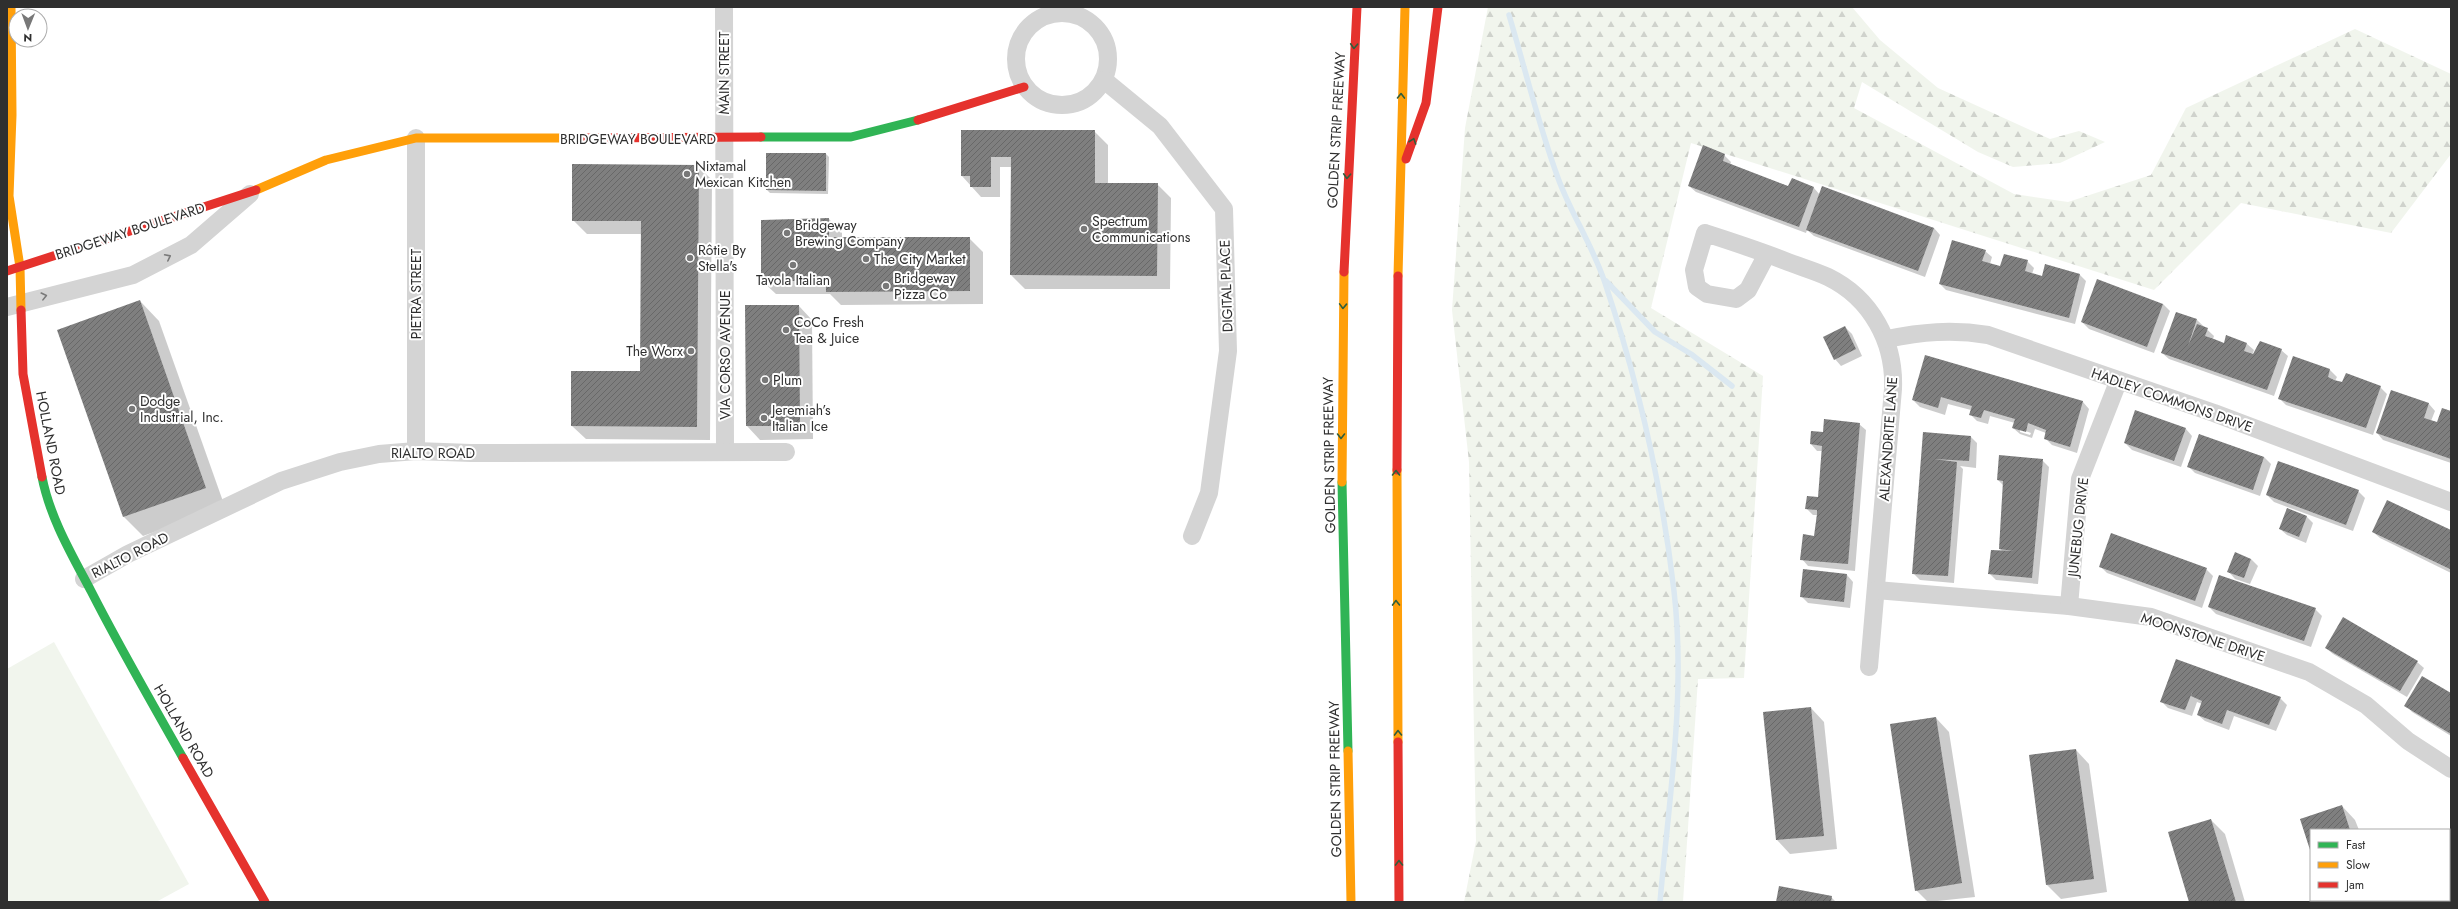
<svg xmlns="http://www.w3.org/2000/svg" width="2458" height="909" font-family="Jost,sans-serif">
  <style>
    .forest { fill: url(#forest-firs) }
    .pitch { fill: #f1f5ed }
    .shadow { fill: #0003; fill-rule: evenodd }
    .lines { fill: none; stroke-linecap: round; stroke-linejoin: round }
    .stream { stroke: #dbe8f1; stroke-width: 5.5 }
    .building { fill: url(#building-hatch) }
    .street { stroke: #d4d4d4; stroke-width: 18 }
    .fast { stroke: #30b455; stroke-width: 9 }
    .slow { stroke: #ff9f0a; stroke-width: 9 }
    .jam { stroke: #e5322d; stroke-width: 9 }
    .oneway { stroke: #2f5e3c }
    .oneway2 { stroke: #797979 }
    .poi-dot { fill: #787878; stroke: #fff; stroke-width: 1.5 }
    .labels { text-anchor: middle; dominant-baseline: central; stroke-width: 4; stroke-linejoin: round; paint-order: stroke }
    .street-label { font-size: 14px; fill: #2f2f2f; stroke: #fff }
    .poi-label { font-size: 14px; fill: #2f2f2f; stroke: #fff; text-anchor: start }
  </style>
  <defs>
    <pattern id="forest-firs" width="22" height="20" patternUnits="userSpaceOnUse"><rect width="22" height="20" fill="#f1f5ed"/><path d="M5 1l3.5 6h-7zM16 11l3.5 6h-7z" fill="#cfd2cc"/></pattern>
    <pattern id="building-hatch" width="6" height="6" patternUnits="userSpaceOnUse"><rect width="6" height="6" fill="#7f7f7f"/><path d="M-1 1l2-2M0 6l6-6M5 7l2-2" fill="none" stroke="#686868"/></pattern>
  </defs>
  <rect width="100%" height="100%" fill="#fff"/>
  <polygon class="forest" points="1488,7 1852,7 1880,40 1938,88 2050,139 2079,131 2105,142 2060,163 2013,167 1978,152 1862,82 1854,108 2014,194 2068,202 2151,175 2186,108 2355,29 2451,74 2451,154 2391,233 2241,203 2154,290 1691,143 1651,308 1763,376 1744,678 1698,679 1683,902 1464,902 1476,841 1469,462 1452,310 1465,128"/>
  <polygon class="pitch" points="54,642 189,884 156,902 7,902 7,669"/>
  <g class="shadow">
    <polygon points="962,131 1094,131 1108,145 1108,184 1157,184 1171,198 1170,289 1025,289 1011,275 1012,167 1000,167 1000,197 981,197 962,176"/>
    <polygon points="767,154 826,154 829,157 828,194 770,193 767,190"/>
    <polygon points="1724,155 1731,162 1730,165 1790,187 1814,188 1820,195 1934,228 1940,235 1925,277 1814,236 1807,230 1806,233 1696,192 1689,186"/>
    <polygon points="698,166 712,180 710,440 586,439 572,426 641,372 642,234 587,234 573,220"/>
    <polygon points="829,219 842,233 842,238 969,238 983,252 983,304 841,305 830,294 776,294 762,281"/>
    <polygon points="1985,251 1992,257 1990,264 2001,267 2027,261 2034,268 2032,274 2042,277 2080,275 2086,281 2075,324 1946,290 1940,284"/>
    <polygon points="140,301 159,321 225,507 143,536 124,517"/>
    <polygon points="2163,304 2170,311 2154,353 2089,329 2082,322"/>
    <polygon points="746,306 799,306 812,320 813,439 760,440 747,426"/>
    <polygon points="2197,320 2214,336 2213,339 2224,344 2227,336 2247,344 2254,350 2252,355 2281,350 2288,356 2274,396 2169,359 2162,353"/>
    <polygon points="1845,327 1852,334 1862,356 1841,366 1835,359"/>
    <path d="M1926 356 2083 402 2089 409 2077 453 2052 445 2045 438 2046 433 2035 429 2032 438 2020 434 2013 428 2015 423 1990 416 1988 424 1977 421 1970 414 1971 410 1948 404 1945 415 1920 407 1913 400ZM2020 429 2031 433 2030 435 2020 432Z"/>
    <polygon points="2330,370 2337,377 2335,381 2380,387 2387,394 2373,435 2286,405 2279,398"/>
    <polygon points="2429,404 2435,411 2431,421 2438,424 2451,412 2451,463 2383,440 2377,433"/>
    <polygon points="1859,424 1866,430 1855,571 1808,566 1802,559 1815,537 1817,515 1813,515 1806,508 1819,499 1822,451 1817,451 1811,444 1824,434"/>
    <polygon points="2186,429 2192,436 2181,467 2132,450 2125,443"/>
    <polygon points="1924,433 1971,437 1977,443 1976,468 1960,466 1963,469 1954,583 1920,580 1913,573"/>
    <polygon points="2199,435 2264,457 2271,464 2260,496 2195,473 2188,466"/>
    <polygon points="2042,460 2049,467 2038,584 1996,580 1989,573 2002,551 2000,549 2004,486 1998,480"/>
    <polygon points="2358,491 2365,498 2353,531 2274,502 2267,495"/>
    <polygon points="2388,501 2451,531 2451,573 2380,538 2373,532"/>
    <polygon points="2287,509 2307,517 2313,523 2306,543 2287,535 2280,529"/>
    <polygon points="2251,559 2258,566 2250,584 2235,579 2229,572"/>
    <polygon points="2100,566 2206,569 2213,576 2202,608 2107,573"/>
    <polygon points="1847,575 1853,582 1850,608 1808,603 1801,596"/>
    <polygon points="2209,607 2315,609 2322,616 2311,647 2216,614"/>
    <polygon points="2326,648 2417,662 2424,668 2407,697 2333,654"/>
    <polygon points="2176,660 2280,698 2287,705 2276,731 2234,716 2229,730 2205,721 2198,715 2202,704 2197,702 2192,716 2168,708 2161,701"/>
    <polygon points="2451,694 2451,736 2412,712 2406,705"/>
    <polygon points="1811,708 1824,722 1837,849 1790,854 1777,840"/>
    <polygon points="1936,718 1949,732 1975,897 1928,902 1916,890"/>
    <polygon points="2076,750 2089,764 2107,892 2061,899 2047,885 2030,756"/>
    <polygon points="2342,806 2355,820 2359,830 2311,830 2311,851 2301,820"/>
    <polygon points="2211,820 2225,834 2245,902 2190,902"/>
    <polygon points="1831,897 1836,902 1777,902"/>
    <polygon points="2327,900 2382,900 2383,902 2328,902"/>
  </g>
  <g class="lines">
    <g class="stream">
      <path d="M1509 15C1525 68 1539 127 1558 178 1571 214 1593 246 1605 283 1638 381 1662 488 1674 591 1686 695 1669 798 1660 902"/>
      <polyline points="1606,281 1655,332 1691,354 1732,386"/>
    </g>
  </g>
  <g class="building">
    <polygon points="961,130 1095,130 1095,183 1158,183 1157,276 1010,275 1011,157 991,157 991,187 970,187 970,176 961,176"/>
    <polygon points="1703,145 1725,154 1723,161 1788,186 1792,178 1814,187 1799,227 1688,186"/>
    <polygon points="766,153 826,153 826,191 766,190"/>
    <polygon points="572,164 699,165 697,427 571,426 571,371 640,371 641,221 572,221"/>
    <polygon points="1822,186 1934,228 1918,271 1806,230"/>
    <polygon points="829,218 829,237 970,237 970,291 826,292 826,281 761,281 761,220"/>
    <polygon points="1952,240 1986,250 1982,261 2000,266 2004,254 2028,260 2025,271 2042,276 2045,264 2080,274 2069,318 1939,284"/>
    <polygon points="2097,279 2163,304 2147,347 2081,322"/>
    <polygon points="140,300 206,488 123,517 57,330"/>
    <polygon points="745,305 799,305 800,426 746,426"/>
    <polygon points="2176,312 2197,319 2188,346 2197,324 2208,328 2205,336 2214,339 2224,343 2226,335 2247,343 2244,351 2253,354 2260,341 2282,349 2267,390 2161,353"/>
    <polygon points="1845,326 1856,349 1834,360 1823,337"/>
    <polygon points="1925,355 2083,401 2070,447 2044,439 2046,430 2028,423 2026,432 2012,428 2015,419 1984,410 1981,418 1969,415 1972,406 1941,397 1938,408 1912,400"/>
    <polygon points="2293,356 2330,369 2328,377 2334,380 2342,382 2346,373 2381,386 2366,428 2278,399"/>
    <polygon points="2391,390 2429,403 2424,418 2437,422 2442,408 2451,411 2451,459 2376,433"/>
    <polygon points="2135,410 2186,428 2174,461 2124,443"/>
    <polygon points="1824,419 1860,423 1848,564 1800,560 1803,534 1814,536 1817,514 1817,510 1805,509 1807,496 1818,497 1822,446 1810,444 1811,431 1823,432"/>
    <polygon points="1923,432 1971,436 1969,461 1934,459 1957,462 1948,576 1912,574"/>
    <polygon points="2199,434 2264,457 2253,490 2187,467"/>
    <polygon points="1999,455 2043,459 2032,578 1988,574 1991,550 2014,551 1999,549 2003,481 1997,480"/>
    <polygon points="2278,461 2359,490 2346,525 2266,495"/>
    <polygon points="2387,500 2451,530 2450,569 2372,532"/>
    <polygon points="2287,508 2307,516 2299,537 2279,529"/>
    <polygon points="2111,533 2207,568 2195,601 2099,567"/>
    <polygon points="2235,552 2251,559 2244,578 2227,572"/>
    <polygon points="1803,569 1847,574 1844,602 1800,597"/>
    <polygon points="2219,575 2316,608 2304,641 2208,607"/>
    <polygon points="2343,617 2418,661 2400,691 2325,648"/>
    <polygon points="2176,659 2281,697 2269,725 2227,710 2222,724 2197,715 2202,701 2191,696 2193,690 2185,710 2160,702"/>
    <polygon points="2422,676 2451,693 2451,734 2404,706"/>
    <polygon points="1811,707 1824,836 1776,840 1763,712"/>
    <polygon points="1936,717 1962,883 1915,891 1890,724"/>
    <polygon points="2076,749 2094,879 2046,885 2029,755"/>
    <polygon points="2342,805 2350,830 2311,830 2311,853 2300,819"/>
    <polygon points="2211,819 2236,902 2189,902 2168,832"/>
    <polygon points="1779,886 1832,896 1831,902 1776,902"/>
    <polygon points="2326,900 2373,900 2374,902 2327,902"/>
  </g>
  <g class="lines">
    <g class="street">
      <polyline points="724,7 725,452"/>
      <circle cx="1062" cy="59" r="46"/>
      <polyline points="1104,80 1160,126 1224,209 1228,351 1209,493 1192,536"/>
      <path d="M1767 254 1748 290 1736 299 1707 294 1697 287 1694 270 1705 233C1733 242 1761 251 1788 262 1801 267 1815 271 1828 277 1871 298 1895 342 1893 389L1869 667"/>
      <polyline points="7,307 133,275 191,245 250,194"/>
      <path d="M1887 339C1921 332 1952 329 1988 335L2214 413 2451 502"/>
      <polyline points="416,451 416,138"/>
      <polyline points="84,579 128,554 281,481 340,462 379,454 416,451 471,453 786,452"/>
      <polyline points="1876,590 2069,606 2151,617 2309,672 2366,705 2408,741 2451,769"/>
      <polyline points="2069,606 2080,479 2118,382"/>
    </g>
    <g class="fast">
      <polyline points="761,137 851,137 918,120"/>
      <path d="M42 477C50 518 72 555 91 591 120 648 152 703 183 758"/>
      <polyline points="1342,482 1348,751"/>
    </g>
    <g class="slow">
      <polyline points="11,7 12,115 9,196 20,267 21,310"/>
      <polyline points="256,190 326,160 416,138 584,138"/>
      <polyline points="1398,276 1405,7"/>
      <polyline points="1397,470 1398,742"/>
      <polyline points="1342,482 1344,272"/>
      <polyline points="1348,751 1351,902"/>
    </g>
    <g class="jam">
      <polyline points="918,120 1024,87"/>
      <polyline points="584,138 761,137"/>
      <polyline points="1406,159 1426,103 1438,7"/>
      <polyline points="7,271 256,190"/>
      <polyline points="1344,272 1357,7"/>
      <polyline points="21,310 23,374 42,477"/>
      <polyline points="1397,470 1398,276"/>
      <polyline points="1398,742 1399,902"/>
      <polyline points="183,758 265,902"/>
    </g>
  </g>
  <defs><path id="oneway-chevron" d="M-2-3.5L2.5 0L-2 3.5" fill="none" stroke-width="1.6" stroke-linecap="round" stroke-linejoin="round"/></defs>
  <g class="oneway">
    <use href="#oneway-chevron" transform="translate(1354 46) rotate(93)"/>
    <use href="#oneway-chevron" transform="translate(1401 96) rotate(-89)"/>
    <use href="#oneway-chevron" transform="translate(1413 141) rotate(-71)"/>
    <use href="#oneway-chevron" transform="translate(1347 176) rotate(93)"/>
    <use href="#oneway-chevron" transform="translate(1343 306) rotate(92)"/>
    <use href="#oneway-chevron" transform="translate(1341 436) rotate(90)"/>
    <use href="#oneway-chevron" transform="translate(1396 473) rotate(-90)"/>
    <use href="#oneway-chevron" transform="translate(1396 603) rotate(-91)"/>
    <use href="#oneway-chevron" transform="translate(1398 733) rotate(-91)"/>
    <use href="#oneway-chevron" transform="translate(1399 863) rotate(-91)"/>
  </g>
  <g class="oneway2">
    <use href="#oneway-chevron" transform="translate(168 257) rotate(-27)"/>
    <use href="#oneway-chevron" transform="translate(44 296) rotate(-14)"/>
  </g>
  <g class="poi-dot">
    <circle cx="687" cy="174" r="4"/>
    <circle cx="1084" cy="229" r="4"/>
    <circle cx="787" cy="233" r="4"/>
    <circle cx="690" cy="258" r="4"/>
    <circle cx="866" cy="259" r="4"/>
    <circle cx="793" cy="265" r="4"/>
    <circle cx="886" cy="286" r="4"/>
    <circle cx="786" cy="330" r="4"/>
    <circle cx="691" cy="351" r="4"/>
    <circle cx="765" cy="380" r="4"/>
    <circle cx="132" cy="409" r="4"/>
    <circle cx="764" cy="418" r="4"/>
  </g>
  <g class="labels">
    <g class="street-label">
      <text transform="translate(724 73) rotate(-90)">MAIN STREET</text>
      <text transform="translate(1336 130) rotate(-87)">GOLDEN STRIP FREEWAY</text>
      <text x="638" y="139">BRIDGEWAY BOULEVARD</text>
      <text transform="translate(130 231) rotate(-18)">BRIDGEWAY BOULEVARD</text>
      <text transform="translate(1226 286) rotate(-92)">DIGITAL PLACE</text>
      <text transform="translate(416 294) rotate(-90)">PIETRA STREET</text>
      <text transform="translate(725 355) rotate(-90)">VIA CORSO AVENUE</text>
      <text transform="translate(2172 400) rotate(19)">HADLEY COMMONS DRIVE</text>
      <text transform="translate(1888 439) rotate(-86)">ALEXANDRITE LANE</text>
      <text transform="translate(51 443) rotate(79)">HOLLAND ROAD</text>
      <text x="433" y="453">RIALTO ROAD</text>
      <text transform="translate(1329 455) rotate(-91)">GOLDEN STRIP FREEWAY</text>
      <text transform="translate(2078 527) rotate(-84)">JUNEBUG DRIVE</text>
      <text transform="translate(130 555) rotate(-27)">RIALTO ROAD</text>
      <text transform="translate(2203 637) rotate(18)">MOONSTONE DRIVE</text>
      <text transform="translate(184 731) rotate(60)">HOLLAND ROAD</text>
      <text transform="translate(1335 779) rotate(-91)">GOLDEN STRIP FREEWAY</text>
    </g>
    <g class="poi-label">
      <text x="695" y="166">Nixtamal<tspan x="695" dy="16">Mexican Kitchen</tspan></text>
      <text x="1092" y="221">Spectrum<tspan x="1092" dy="16">Communications</tspan></text>
      <text x="795" y="225">Bridgeway<tspan x="795" dy="16">Brewing Company</tspan></text>
      <text x="698" y="250">Rôtie By<tspan x="698" dy="16">Stella's</tspan></text>
      <text x="874" y="259">The City Market</text>
      <text x="894" y="278">Bridgeway<tspan x="894" dy="16">Pizza Co</tspan></text>
      <text x="793" y="280" text-anchor="middle">Tavola Italian</text>
      <text x="794" y="322">CoCo Fresh<tspan x="794" dy="16">Tea &amp; Juice</tspan></text>
      <text x="683" y="351" text-anchor="end">The Worx</text>
      <text x="773" y="380">Plum</text>
      <text x="140" y="401">Dodge<tspan x="140" dy="16">Industrial, Inc.</tspan></text>
      <text x="772" y="410">Jeremiah’s<tspan x="772" dy="16">Italian Ice</tspan></text>
    </g>
  </g>
  <rect width="2458" height="909" fill="none" stroke="#2f2f2f" stroke-width="16"/>
  <rect x="2310" y="829" width="140" height="72" fill="#ffffff" stroke="#acacac"/>
  <rect x="2318" y="842" width="20" height="6" fill="#30b455" stroke="#acacac"/>
  <text x="2346" y="849" font-size="12" fill="#2f2f2f">Fast</text>
  <rect x="2318" y="862" width="20" height="6" fill="#ff9f0a" stroke="#acacac"/>
  <text x="2346" y="869" font-size="12" fill="#2f2f2f">Slow</text>
  <rect x="2318" y="882" width="20" height="6" fill="#e5322d" stroke="#acacac"/>
  <text x="2346" y="889" font-size="12" fill="#2f2f2f">Jam</text>
  <g transform="translate(28 28) rotate(181)"><circle r="19" fill="#ffffff" stroke="#acacac"/>
  <path d="M0-3L7 15L0 10L-7 15Z" fill="#787878"/>
  <text y="-6" font-size="11" font-weight="bold" text-anchor="middle" fill="#2f2f2f">N</text>
  </g>
</svg>
